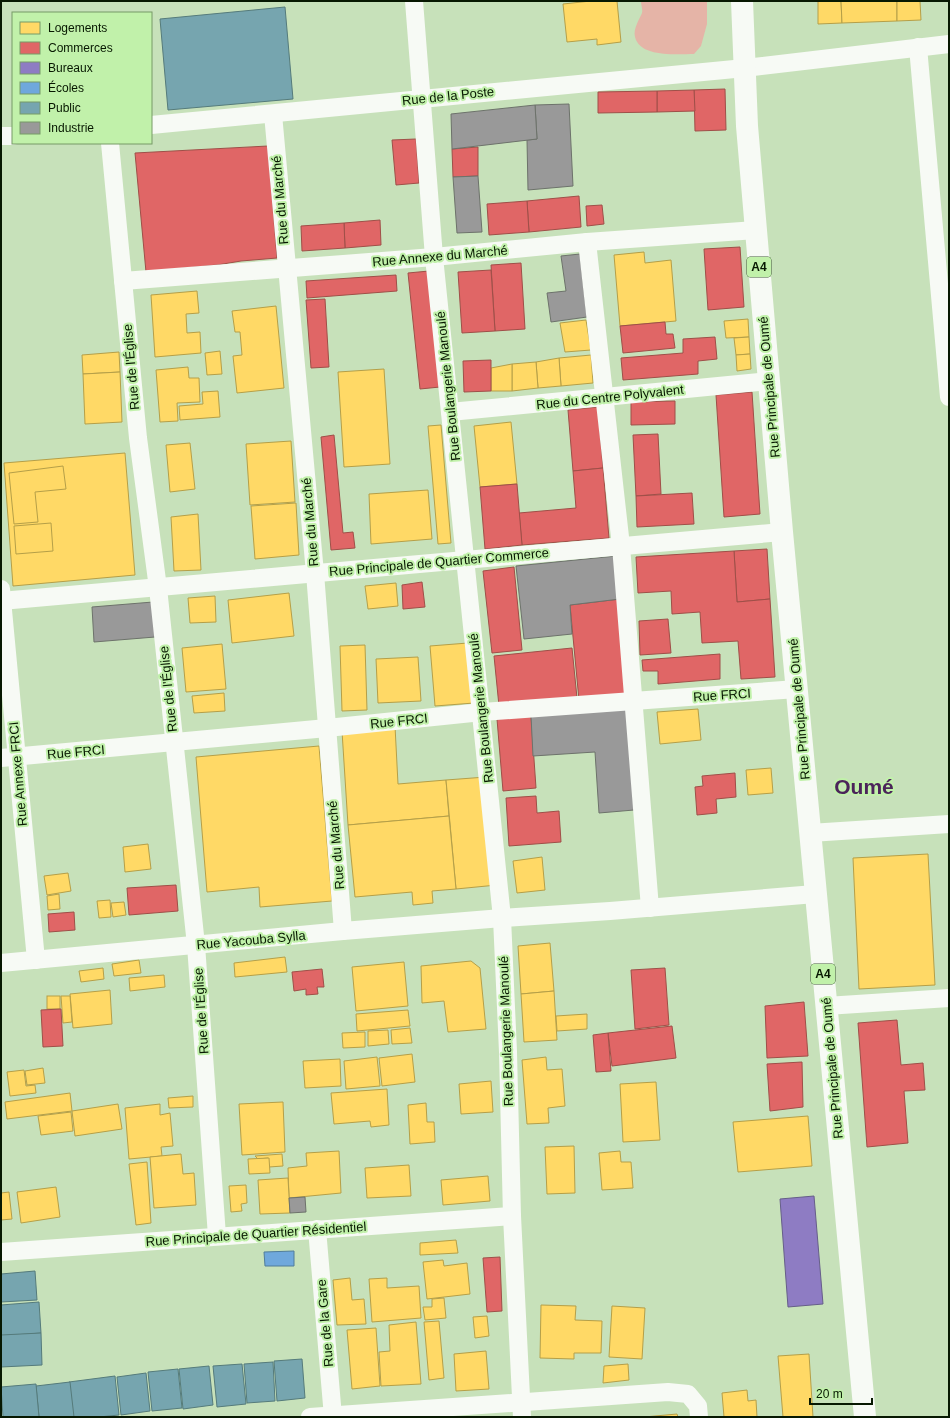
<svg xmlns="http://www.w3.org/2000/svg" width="950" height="1418" font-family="Arial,sans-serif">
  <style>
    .green { fill: #e5b4a7 }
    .homes { fill: #ffd966; stroke: #b59f48 }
    .shops { fill: #e06666; stroke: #9f4f48 }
    .offices { fill: #8e7cc3; stroke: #665e89 }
    .schools { fill: #6fa8dc; stroke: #507d9a }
    .public { fill: #76a5af; stroke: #557b7b }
    .industry { fill: #999; stroke: #6d726b }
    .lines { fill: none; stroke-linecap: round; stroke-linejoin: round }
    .minor { stroke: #f7faf5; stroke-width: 18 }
    .primary { stroke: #f7faf5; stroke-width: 22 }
    .labels { text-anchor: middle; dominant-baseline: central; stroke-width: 4; stroke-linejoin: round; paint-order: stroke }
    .shield { fill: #c1f1aa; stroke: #3f5934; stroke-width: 1 }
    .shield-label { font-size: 12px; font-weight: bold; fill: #071801 }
    .street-label { font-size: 13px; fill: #071801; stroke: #c1f1aa }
    .town-label { font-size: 21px; font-weight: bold; fill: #4b245a; stroke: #c1f1aa }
  </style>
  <rect width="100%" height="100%" fill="#c7e1ba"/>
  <path class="green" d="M641 1H707V24L701 46 694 54C678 54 640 58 635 37 633 29 639 20 642 13 643 10 641 5 641 1Z"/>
  <g class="homes">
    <polygon points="591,1 617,1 621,42 597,45 597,39 567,42 563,4"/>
    <polygon points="818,1 841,1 842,23 818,24"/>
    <polygon points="841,1 897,1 897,21 842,23"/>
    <polygon points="897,1 920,1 921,20 897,21"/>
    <polygon points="644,252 645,263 671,260 676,321 620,326 614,255"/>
    <polygon points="197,291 199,313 186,314 187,333 200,332 201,353 155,357 151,295"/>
    <polygon points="276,306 284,388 237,393 233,356 242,355 240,332 235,332 232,311"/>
    <polygon points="748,319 749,337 726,338 724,321"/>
    <polygon points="586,320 591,350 565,352 560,323"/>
    <polygon points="749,337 750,354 736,355 734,338"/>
    <polygon points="220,351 222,374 207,375 205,353"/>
    <polygon points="119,352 120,372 83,374 82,355"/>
    <polygon points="750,354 751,369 737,371 736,355"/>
    <polygon points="591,355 593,383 561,386 559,358"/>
    <polygon points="559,358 561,386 538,388 536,362"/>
    <polygon points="536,362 538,388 512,391 512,364"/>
    <polygon points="512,364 512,391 491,391 491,368"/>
    <polygon points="188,367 189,378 199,378 200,402 177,403 178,421 160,422 156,370"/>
    <polygon points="384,369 390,464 344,467 338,372"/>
    <polygon points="120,372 122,422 85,424 83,374"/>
    <polygon points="218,391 220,417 180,420 179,406 203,404 202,392"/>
    <polygon points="511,422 517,484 480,487 474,426"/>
    <polygon points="441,425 451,543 438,544 428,426"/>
    <polygon points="291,441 295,502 250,505 246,444"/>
    <polygon points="190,443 195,489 170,492 166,445"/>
    <polygon points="125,453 135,575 13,586 4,463"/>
    <polygon points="63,466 66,489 35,492 38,522 14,524 9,473"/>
    <polygon points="428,490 432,539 371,544 369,494"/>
    <polygon points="296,503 299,555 255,559 251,506"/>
    <polygon points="198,514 201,570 174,571 171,517"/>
    <polygon points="51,523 53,551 16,554 14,526"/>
    <polygon points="396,583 398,606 368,609 365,586"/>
    <polygon points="289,593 294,636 232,643 228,600"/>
    <polygon points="215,596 216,622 190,623 188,598"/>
    <polygon points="468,643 474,703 435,706 430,646"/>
    <polygon points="222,644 226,689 186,692 182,648"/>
    <polygon points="365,645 367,710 342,711 340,646"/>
    <polygon points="418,657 421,701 378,703 376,659"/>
    <polygon points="224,693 225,711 194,713 192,696"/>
    <polygon points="698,709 701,740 660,744 657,712"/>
    <polygon points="395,726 398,784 446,780 449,816 348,825 342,731"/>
    <polygon points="319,746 332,901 260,907 259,887 207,892 196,757"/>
    <polygon points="771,768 773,793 748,795 746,770"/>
    <polygon points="486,777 497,885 456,889 446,780"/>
    <polygon points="449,816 456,889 432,891 433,903 413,905 412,892 355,897 348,825"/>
    <polygon points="148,844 151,869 125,872 123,847"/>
    <polygon points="928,854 935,985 859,989 853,858"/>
    <polygon points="542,857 545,890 517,893 513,861"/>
    <polygon points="68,873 71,891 47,895 44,876"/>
    <polygon points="59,894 60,909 48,910 47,896"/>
    <polygon points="110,900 111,917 99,918 97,901"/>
    <polygon points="124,902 126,915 113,917 111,903"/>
    <polygon points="550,943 554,991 521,994 518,946"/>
    <polygon points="285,957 287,972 235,977 234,963"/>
    <polygon points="139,960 141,973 114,976 112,964"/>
    <polygon points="471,961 480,968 486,1029 448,1032 444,1001 422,1003 421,966"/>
    <polygon points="404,962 408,1006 356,1011 352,967"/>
    <polygon points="103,968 104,979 81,982 79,971"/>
    <polygon points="164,975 165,987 130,991 129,978"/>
    <polygon points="110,990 112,1024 73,1028 70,994"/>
    <polygon points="554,991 557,1040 524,1042 521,994"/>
    <rect x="47" y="996" width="13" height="13"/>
    <polygon points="61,996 70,996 72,1022 63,1023"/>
    <polygon points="408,1010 410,1026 357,1031 356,1014"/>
    <polygon points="587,1014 587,1029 557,1031 556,1016"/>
    <polygon points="410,1028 412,1043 392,1044 391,1030"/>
    <polygon points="388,1030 389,1044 368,1046 368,1031"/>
    <polygon points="365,1032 365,1047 343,1048 342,1033"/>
    <polygon points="412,1054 415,1082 382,1086 379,1058"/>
    <polygon points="377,1057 380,1086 346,1089 344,1061"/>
    <polygon points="546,1057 547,1070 562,1069 565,1106 548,1108 549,1123 527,1124 522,1060"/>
    <polygon points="340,1059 341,1086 305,1088 303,1061"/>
    <polygon points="43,1068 45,1083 27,1085 25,1071"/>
    <polygon points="24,1070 26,1086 35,1085 36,1093 10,1096 7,1072"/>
    <polygon points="491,1081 493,1112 461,1114 459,1084"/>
    <polygon points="656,1082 660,1140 623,1142 620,1084"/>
    <polygon points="387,1089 389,1125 371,1127 370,1121 334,1124 331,1093"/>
    <polygon points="70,1093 72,1111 7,1119 5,1102"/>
    <polygon points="193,1096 193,1107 169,1108 168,1098"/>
    <polygon points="283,1102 285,1152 242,1155 239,1104"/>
    <polygon points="426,1103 427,1122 434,1122 435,1142 410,1144 408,1105"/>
    <polygon points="118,1104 122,1129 75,1136 72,1111"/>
    <polygon points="160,1104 160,1115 170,1113 173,1146 161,1147 162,1156 129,1159 125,1108"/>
    <polygon points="71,1112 73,1131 41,1135 38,1116"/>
    <polygon points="808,1116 812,1166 738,1172 733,1122"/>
    <polygon points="574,1146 575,1193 547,1194 545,1147"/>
    <polygon points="339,1151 341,1193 289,1198 288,1168 307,1166 306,1153"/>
    <polygon points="620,1151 621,1162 631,1162 633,1188 602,1190 599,1153"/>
    <polygon points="181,1154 183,1174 194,1173 196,1205 154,1208 150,1157"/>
    <polygon points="282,1154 283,1166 269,1167 268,1158 258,1159 255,1156"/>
    <polygon points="269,1158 270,1173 249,1174 248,1159"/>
    <polygon points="147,1162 151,1223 136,1225 129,1164"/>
    <polygon points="409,1165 411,1196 367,1198 365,1168"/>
    <polygon points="488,1176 490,1201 443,1205 441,1180"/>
    <polygon points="288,1178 290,1213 260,1214 258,1180"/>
    <polygon points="246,1185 247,1203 241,1204 242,1211 231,1212 229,1186"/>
    <polygon points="56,1187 60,1217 21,1223 17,1192"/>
    <polygon points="9,1192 12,1219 1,1220 1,1193"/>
    <polygon points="456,1240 458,1253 420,1255 420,1243"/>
    <polygon points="443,1260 444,1266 467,1263 470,1294 427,1299 423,1262"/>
    <polygon points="350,1278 352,1300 364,1299 366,1324 337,1325 333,1280"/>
    <polygon points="387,1278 387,1288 419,1286 421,1318 372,1322 369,1279"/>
    <polygon points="444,1298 446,1318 425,1320 423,1307 432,1307 432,1299"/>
    <polygon points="541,1305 576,1306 575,1320 602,1321 601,1353 574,1353 574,1359 540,1358"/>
    <polygon points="612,1306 645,1308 642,1359 609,1357"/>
    <polygon points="487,1316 489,1336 475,1338 473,1317"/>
    <polygon points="439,1321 444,1378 429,1380 424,1322"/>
    <polygon points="416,1322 421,1384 381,1386 379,1352 390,1351 389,1325"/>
    <polygon points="376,1328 380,1386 352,1389 347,1330"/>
    <polygon points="486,1351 489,1389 456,1391 454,1354"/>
    <polygon points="809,1354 813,1417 783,1417 778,1356"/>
    <polygon points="628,1364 629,1380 603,1383 604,1366"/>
    <polygon points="747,1390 748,1401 756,1400 757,1417 724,1417 722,1393"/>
    <polygon points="677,1414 678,1417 644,1417"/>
  </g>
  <g class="shops">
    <polygon points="725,89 726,130 695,131 694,90"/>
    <polygon points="694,90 695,111 657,112 657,91"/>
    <polygon points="657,91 657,112 598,113 598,92"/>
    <polygon points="416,139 419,183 396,185 392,140"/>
    <polygon points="268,146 277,258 241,261 217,265 146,272 135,153"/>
    <polygon points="478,147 478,176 453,177 452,149"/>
    <polygon points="579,196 581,227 529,232 527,201"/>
    <polygon points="527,201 529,232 489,235 487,204"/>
    <polygon points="602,205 604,224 587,226 586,206"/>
    <polygon points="380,220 381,245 345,248 344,223"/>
    <polygon points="344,223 345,248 302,251 301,226"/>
    <polygon points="740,247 744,307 708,310 704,249"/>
    <polygon points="521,263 525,329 495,331 491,265"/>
    <polygon points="491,270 495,331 462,333 458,272"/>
    <polygon points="429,271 440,387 420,389 408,273"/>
    <polygon points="396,275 397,291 307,298 306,281"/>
    <polygon points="325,299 329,367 311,368 306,300"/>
    <polygon points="665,322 666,334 673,334 675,348 623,353 620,326"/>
    <polygon points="715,337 717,359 698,361 698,374 623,380 621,358 683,353 683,339"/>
    <polygon points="491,360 491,391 464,392 463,361"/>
    <polygon points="752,392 760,514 724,517 716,395"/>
    <polygon points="675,401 675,424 631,425 631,402"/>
    <polygon points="598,407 603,468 573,471 568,410"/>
    <polygon points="658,434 661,494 636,496 633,435"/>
    <polygon points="334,435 343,533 353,532 355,548 331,550 321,437"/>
    <polygon points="603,468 609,538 522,545 519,513 576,508 573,471"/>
    <polygon points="517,484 522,545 485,549 480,487"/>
    <polygon points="692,493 694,524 637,527 636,496"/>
    <polygon points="767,549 770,599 737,602 734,551"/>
    <polygon points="734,551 737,602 770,599 775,677 741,679 738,641 702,643 700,612 672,614 671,591 638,593 636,557"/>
    <polygon points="514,567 522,650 492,653 483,571"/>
    <polygon points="422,582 425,607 403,609 402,585"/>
    <polygon points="620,599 630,695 579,700 570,605"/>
    <polygon points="668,619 671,653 640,655 639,621"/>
    <polygon points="572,648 577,698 499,706 494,656"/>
    <polygon points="720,654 720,679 658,684 658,671 643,671 642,660"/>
    <polygon points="531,716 536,788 503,791 497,719"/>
    <polygon points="735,773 736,797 716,799 717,813 697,815 695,787 703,786 702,776"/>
    <polygon points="536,796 537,813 559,811 561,842 509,846 506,798"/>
    <polygon points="176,885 178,911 129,915 127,888"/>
    <polygon points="74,912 75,930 49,932 48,914"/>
    <polygon points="665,968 669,1025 635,1029 631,970"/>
    <polygon points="322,969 324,987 317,987 318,994 306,995 306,989 294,991 292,972"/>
    <polygon points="804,1002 808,1056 767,1058 765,1006"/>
    <polygon points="61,1009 63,1046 43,1047 41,1010"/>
    <polygon points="897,1020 901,1065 923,1063 925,1090 904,1091 908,1143 867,1147 858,1023"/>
    <polygon points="672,1026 676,1058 612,1066 608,1033"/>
    <polygon points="608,1033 611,1071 596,1072 593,1035"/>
    <polygon points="802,1062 803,1107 770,1111 767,1064"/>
    <polygon points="500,1257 502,1311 487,1312 483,1258"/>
  </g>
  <polygon class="offices" points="814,1196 823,1304 788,1307 780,1199"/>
  <polygon class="schools" points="294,1251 294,1266 265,1266 264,1252"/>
  <g class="public">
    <polygon points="285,7 293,99 168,110 160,19"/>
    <polygon points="35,1271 37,1300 1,1302 1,1274"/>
    <polygon points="39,1302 41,1333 1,1336 1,1305"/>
    <polygon points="41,1333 42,1365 1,1367 1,1335"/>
    <polygon points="302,1359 305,1398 277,1401 274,1361"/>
    <polygon points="273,1362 275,1401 247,1403 244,1364"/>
    <polygon points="242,1364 246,1404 217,1407 213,1366"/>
    <polygon points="209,1366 213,1405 183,1409 179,1369"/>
    <polygon points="178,1369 182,1408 152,1411 148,1372"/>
    <polygon points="146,1373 150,1411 121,1415 117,1377"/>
    <polygon points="115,1376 119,1415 99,1417 73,1417 69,1382"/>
    <polygon points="70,1382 74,1417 39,1417 36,1386"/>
    <polygon points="36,1384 39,1417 3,1417 1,1387"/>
  </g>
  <g class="industry">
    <polygon points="569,104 573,186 528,190 527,140 537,139 535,105"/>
    <polygon points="535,105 537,139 452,149 451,114"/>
    <polygon points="478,176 482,232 457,233 453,177"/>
    <polygon points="580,254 587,317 551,322 547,293 566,291 561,256"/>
    <polygon points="616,556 620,599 570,605 572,634 524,639 516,566"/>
    <polygon points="153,602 155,637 94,642 92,607"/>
    <polygon points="627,708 634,810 599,813 595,752 533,756 531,716"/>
    <polygon points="305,1197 306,1212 290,1213 289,1198"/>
  </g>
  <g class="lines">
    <g class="minor">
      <polyline points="414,1 434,257 502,918 508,1052 512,1216 522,1417"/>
      <polyline points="918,47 949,397"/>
      <polyline points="273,114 315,573 343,931"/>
      <polyline points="151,125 745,68 949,44"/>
      <polyline points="1,136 13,136"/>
      <polyline points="110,143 138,438 158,588 196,945 217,1236"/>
      <polyline points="587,242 621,546 650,908"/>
      <polyline points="123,281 434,257 587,242 756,230"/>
      <polyline points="450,412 769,381"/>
      <polyline points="1,589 36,960"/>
      <polyline points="1,601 782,532"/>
      <polyline points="1,758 327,728 482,712 797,689"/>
      <polyline points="810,833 949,824"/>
      <polyline points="1,963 343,931 502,918 610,911 815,894"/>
      <polyline points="826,1006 949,998"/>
      <polyline points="317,1229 333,1417"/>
      <polyline points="1,1252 512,1216"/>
      <polyline points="310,1417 668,1392 688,1394 698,1406 699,1417"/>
    </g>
    <polyline class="primary" points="742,1 747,126 782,532 865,1417"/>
  </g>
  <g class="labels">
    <g class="shield">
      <rect x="747" y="257" width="24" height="20" rx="3"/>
      <rect x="811" y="964" width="24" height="20" rx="3"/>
    </g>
    <g class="shield-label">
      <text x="759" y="267">A4</text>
      <text x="823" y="974">A4</text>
    </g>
    <g class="street-label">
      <text transform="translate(448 96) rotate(-6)">Rue de la Poste</text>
      <text transform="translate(280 200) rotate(-95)">Rue du Marché</text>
      <text transform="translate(440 256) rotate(-5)">Rue Annexe du Marché</text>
      <text transform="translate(131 367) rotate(-95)">Rue de l'Église</text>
      <text transform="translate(448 386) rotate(-96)">Rue Boulangerie Manoulé</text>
      <text transform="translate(769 387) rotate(-95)">Rue Principale de Oumé</text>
      <text transform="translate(610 397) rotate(-6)">Rue du Centre Polyvalent</text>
      <text transform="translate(310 522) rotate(-95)">Rue du Marché</text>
      <text transform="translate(439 562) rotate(-5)">Rue Principale de Quartier Commerce</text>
      <text transform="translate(168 689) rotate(-96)">Rue de l'Église</text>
      <text transform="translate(722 695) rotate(-4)">Rue FRCI</text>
      <text transform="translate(481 708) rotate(-96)">Rue Boulangerie Manoulé</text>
      <text transform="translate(799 709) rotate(-95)">Rue Principale de Oumé</text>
      <text transform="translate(399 721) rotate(-6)">Rue FRCI</text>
      <text transform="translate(76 752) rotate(-5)">Rue FRCI</text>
      <text transform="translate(18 774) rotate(-95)">Rue Annexe FRCI</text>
      <text transform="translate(336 845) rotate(-95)">Rue du Marché</text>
      <text transform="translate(251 940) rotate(-5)">Rue Yacouba Sylla</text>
      <text transform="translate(201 1011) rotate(-94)">Rue de l'Église</text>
      <text transform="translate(506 1031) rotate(-92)">Rue Boulangerie Manoulé</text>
      <text transform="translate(832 1068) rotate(-95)">Rue Principale de Oumé</text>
      <text transform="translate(256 1234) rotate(-4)">Rue Principale de Quartier Résidentiel</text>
      <text transform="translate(325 1323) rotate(-95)">Rue de la Gare</text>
    </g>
    <g class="town-label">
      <text x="864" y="786">Oumé</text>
    </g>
  </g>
  <rect width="950" height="1418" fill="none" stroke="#071801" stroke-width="4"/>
  <rect x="12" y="12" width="140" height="132" fill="#c1f1aa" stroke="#779a66"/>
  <rect x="20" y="22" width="20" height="12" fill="#ffd966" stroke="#779a66"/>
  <text x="48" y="32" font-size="12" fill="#071801">Logements</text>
  <rect x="20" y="42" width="20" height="12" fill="#e06666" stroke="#779a66"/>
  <text x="48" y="52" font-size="12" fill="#071801">Commerces</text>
  <rect x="20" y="62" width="20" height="12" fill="#8e7cc3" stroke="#779a66"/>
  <text x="48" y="72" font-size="12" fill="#071801">Bureaux</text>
  <rect x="20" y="82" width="20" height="12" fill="#6fa8dc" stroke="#779a66"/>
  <text x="48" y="92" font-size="12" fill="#071801">Écoles</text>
  <rect x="20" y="102" width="20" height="12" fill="#76a5af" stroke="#779a66"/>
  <text x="48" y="112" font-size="12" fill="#071801">Public</text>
  <rect x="20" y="122" width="20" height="12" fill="#999999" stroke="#779a66"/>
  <text x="48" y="132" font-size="12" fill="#071801">Industrie</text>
  <path d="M810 1398v6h62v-6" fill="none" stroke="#071801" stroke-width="2"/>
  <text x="816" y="1398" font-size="12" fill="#071801" stroke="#c1f1aa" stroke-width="3" paint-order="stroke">20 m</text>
</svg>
